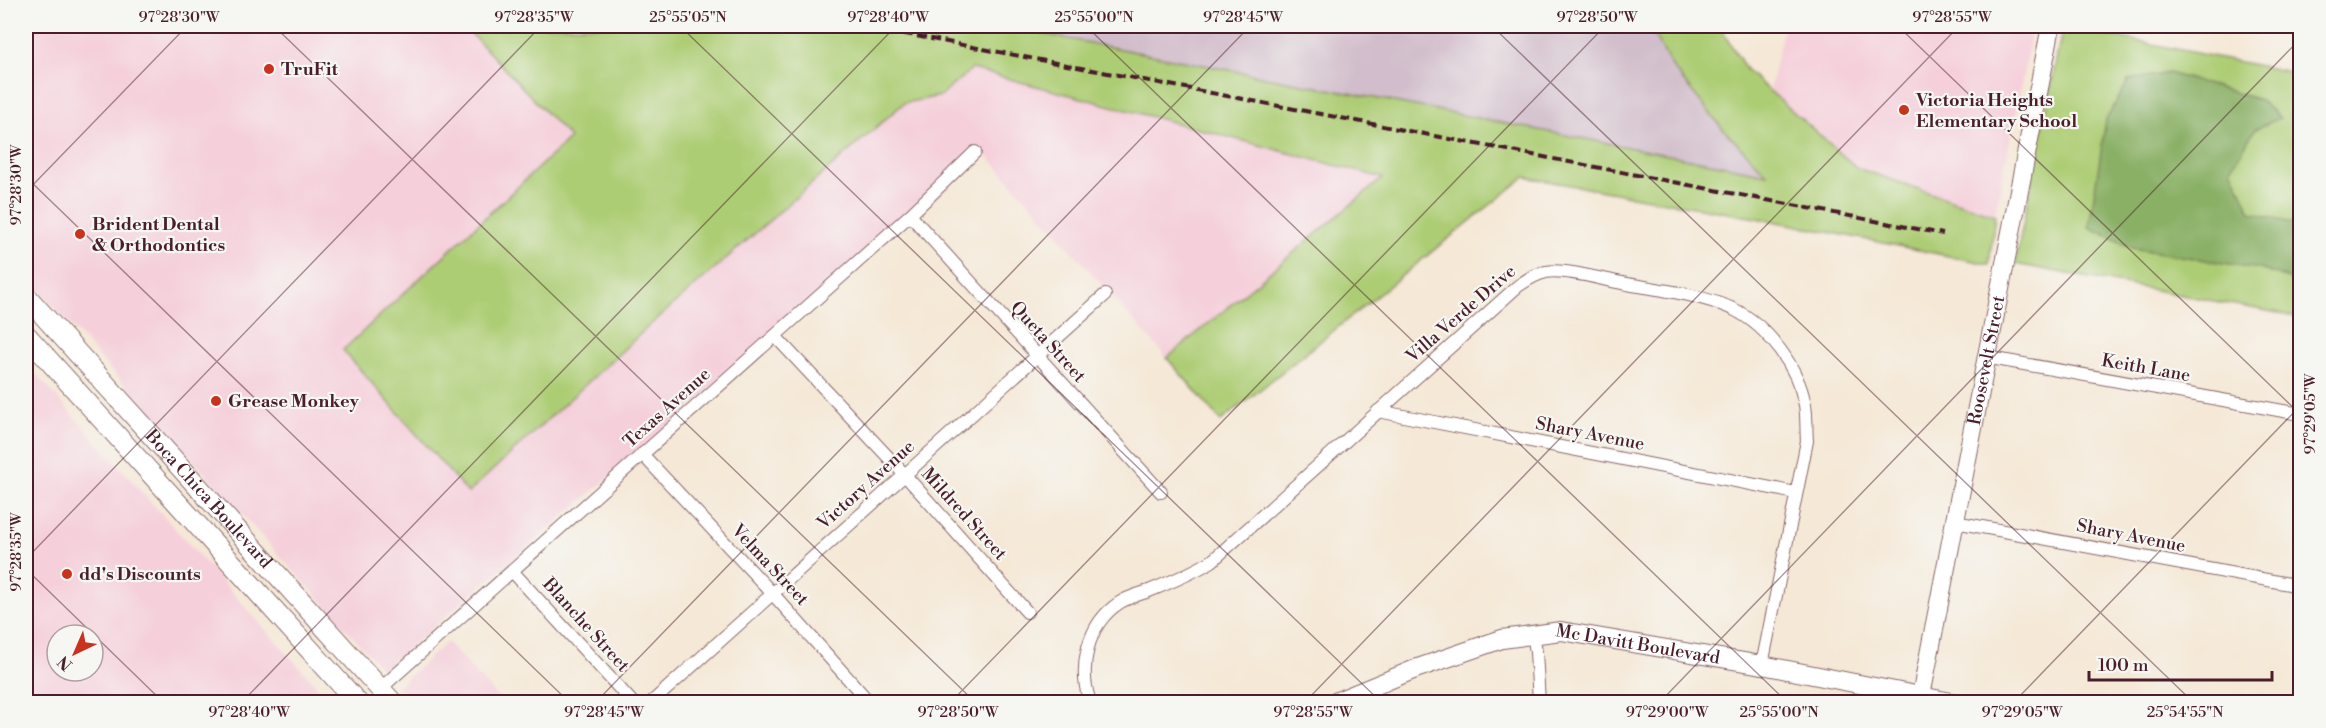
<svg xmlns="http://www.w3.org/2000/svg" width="2326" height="728" font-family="'Libre Bodoni',serif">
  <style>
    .built { fill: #f5cfda; fill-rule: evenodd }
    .industrial { fill: #d1bdcb }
    .green { fill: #adcd75; stroke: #7c7650; stroke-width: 1.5 }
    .forest { fill: #8ab066; stroke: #6a6848; stroke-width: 1.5 }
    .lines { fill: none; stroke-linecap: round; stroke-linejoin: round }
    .stream { stroke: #3faabf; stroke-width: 4 }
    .street-casing { stroke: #866567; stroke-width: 14 }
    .secondary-casing { stroke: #866567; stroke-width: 20 }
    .primary-casing { stroke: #866567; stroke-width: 22 }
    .street { stroke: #fff; stroke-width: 12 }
    .secondary { stroke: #fff; stroke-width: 18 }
    .primary { stroke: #fff; stroke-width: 20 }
    .rail { stroke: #4a1f2b; stroke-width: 4; stroke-dasharray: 9 4.5; stroke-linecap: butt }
    .ticks { fill: none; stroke: #4a1f2b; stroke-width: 1.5; stroke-opacity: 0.45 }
    .poi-dot { fill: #c8321e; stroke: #f6f6f2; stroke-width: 2 }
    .labels { text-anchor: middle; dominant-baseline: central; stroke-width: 4.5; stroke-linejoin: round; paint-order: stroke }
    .poi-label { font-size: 18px; font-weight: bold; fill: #4a1f2b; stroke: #f6f6f2; text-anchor: start }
    .street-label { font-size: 18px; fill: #4a1f2b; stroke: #f6f6f2 }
    .neatline { fill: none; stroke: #4a1f2b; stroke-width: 2 }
    .ticks-label { font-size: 15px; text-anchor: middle; fill: #4a1f2b }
  </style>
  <rect width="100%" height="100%" fill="#f6f6f2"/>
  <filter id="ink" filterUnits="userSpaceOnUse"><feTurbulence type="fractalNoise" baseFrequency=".0167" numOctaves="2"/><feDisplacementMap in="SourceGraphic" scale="12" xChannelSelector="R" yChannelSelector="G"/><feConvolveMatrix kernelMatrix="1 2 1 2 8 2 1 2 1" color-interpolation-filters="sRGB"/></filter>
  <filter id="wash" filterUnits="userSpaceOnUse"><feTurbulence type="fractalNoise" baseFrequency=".008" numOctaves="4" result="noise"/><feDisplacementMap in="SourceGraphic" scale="24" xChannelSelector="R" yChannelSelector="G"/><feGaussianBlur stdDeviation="1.35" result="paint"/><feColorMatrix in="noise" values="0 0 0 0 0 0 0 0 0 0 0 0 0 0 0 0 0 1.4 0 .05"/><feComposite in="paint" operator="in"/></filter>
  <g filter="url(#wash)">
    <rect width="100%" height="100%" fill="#f5e8d6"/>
    <g class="built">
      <polygon points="26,26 479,26 577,132 411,288 468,493 649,326 904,103 940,96 972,69 1383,178 1167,358 987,155 383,670 26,276"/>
      <polygon points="1784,26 2033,26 1995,215 1857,168 1813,127 1769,92"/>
      <path d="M26 363 292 659 332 702H26ZM57 635H93V671H57Z"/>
      <polygon points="447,642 502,702 409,702 396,688"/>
    </g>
    <polygon class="industrial" points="1001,26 1649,26 1673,68 1723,129 1769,175"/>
    <g class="green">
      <polygon points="464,26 1002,26 1767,174 1723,129 1673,68 1649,26 1719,26 1747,71 1857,168 1995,215 1989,264 1773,221 1525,177 1221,421 1167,358 1383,178 972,69 940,96 904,103 649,326 468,493 343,350 570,138"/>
      <polygon points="2063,26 2300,74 2300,317 2015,264"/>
    </g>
    <polygon class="forest" points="2169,73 2260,100 2280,118 2255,129 2231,169 2251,212 2300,225 2300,283 2260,269 2132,248 2089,227 2106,120 2129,80"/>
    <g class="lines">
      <polyline class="stream" points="26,67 33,26"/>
    </g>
  </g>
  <g filter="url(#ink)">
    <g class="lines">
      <g class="street-casing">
        <g id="street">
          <polyline points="910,215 1161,492"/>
          <polyline points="775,336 904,474 1027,612"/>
          <polyline points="1985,357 2300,414"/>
          <polyline points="1378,411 1796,493"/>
          <polyline points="642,454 772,593 869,702"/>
          <polyline points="1955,522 2300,586"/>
          <polyline points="513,572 632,702"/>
          <polyline points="1533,634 1536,652 1539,702"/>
          <polyline points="380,689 910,215 975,152"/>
          <polyline points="652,702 1105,295"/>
          <path d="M1090 702C1078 668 1087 624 1119 603 1128 597 1140 594 1149 591 1171 582 1192 573 1212 561L1518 286C1527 280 1535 274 1546 272 1564 268 1604 280 1622 283 1659 290 1699 294 1733 309 1768 326 1798 367 1805 405 1807 417 1806 430 1807 441L1762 665"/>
        </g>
      </g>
      <g class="secondary-casing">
        <g id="secondary">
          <path id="s1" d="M1921 696 2051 26"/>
          <path id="s2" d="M1335 702 1418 668 1502 639 1561 631 1762 665 1951 702"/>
        </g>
      </g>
      <g class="primary-casing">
        <g id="primary">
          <path id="s3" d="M26 296 392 702"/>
          <polyline points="26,335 357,702"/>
        </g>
      </g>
      <use href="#street" class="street"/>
      <use href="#secondary" class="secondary"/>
      <use href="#primary" class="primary"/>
      <polyline class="rail" points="864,26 1943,234"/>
    </g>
  </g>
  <path class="ticks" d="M274 26 975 702M680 26 1381 702M1086 26 1787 702M1492 26 2193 702M1898 26 2300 414M26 177 569 702M26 192 187 26M26 559 541 26M26 569 163 702M242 702 896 26M596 702 1250 26M951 702 1605 26M1305 702 1959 26M1660 702 2300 39M2014 702 2300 406"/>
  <g class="poi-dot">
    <circle cx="269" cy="69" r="6"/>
    <circle cx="1904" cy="110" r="6"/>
    <circle cx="80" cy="234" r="6"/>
    <circle cx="216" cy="401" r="6"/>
    <circle cx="67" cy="574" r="6"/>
  </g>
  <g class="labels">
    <g class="poi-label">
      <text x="281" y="69">TruFit</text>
      <text x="1916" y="100">Victoria Heights<tspan x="1916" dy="21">Elementary School</tspan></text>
      <text x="92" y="224">Brident Dental<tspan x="92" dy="21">&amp; Orthodontics</tspan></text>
      <text x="228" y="401">Grease Monkey</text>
      <text x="79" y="574">dd's Discounts</text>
    </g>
    <g class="street-label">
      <text transform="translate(1461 314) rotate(-41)">Villa Verde Drive</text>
      <text transform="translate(1048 342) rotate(48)">Queta Street</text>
      <text stroke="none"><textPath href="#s1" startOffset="342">Roosevelt Street</textPath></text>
      <text transform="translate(2146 368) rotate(10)">Keith Lane</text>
      <text transform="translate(667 408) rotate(-42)">Texas Avenue</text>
      <text transform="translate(1590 434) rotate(11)">Shary Avenue</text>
      <text transform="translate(866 485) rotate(-42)">Victory Avenue</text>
      <text stroke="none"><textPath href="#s3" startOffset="273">Boca Chica Boulevard</textPath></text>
      <text transform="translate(964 514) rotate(48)">Mildred Street</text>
      <text transform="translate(2131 536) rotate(11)">Shary Avenue</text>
      <text transform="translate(770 565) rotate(47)">Velma Street</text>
      <text transform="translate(586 625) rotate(48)">Blanche Street</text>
      <text stroke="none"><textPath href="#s2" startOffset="316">Mc Davitt Boulevard</textPath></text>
    </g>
  </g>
  <rect width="2326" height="728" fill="none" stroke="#f6f6f2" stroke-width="66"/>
  <g transform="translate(75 653) rotate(224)"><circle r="28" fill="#f6f6f2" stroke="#b1a0a2" stroke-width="1.5"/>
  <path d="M0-4.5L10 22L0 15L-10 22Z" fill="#c8321e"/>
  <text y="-9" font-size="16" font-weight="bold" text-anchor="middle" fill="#4a1f2b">N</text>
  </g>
  <path d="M2089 671v9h183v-9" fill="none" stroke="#4a1f2b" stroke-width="3"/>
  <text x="2098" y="671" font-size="18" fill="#4a1f2b" stroke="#f6f6f2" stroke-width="4.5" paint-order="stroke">100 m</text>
  <rect x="33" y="33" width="2260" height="662" class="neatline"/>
  <g class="ticks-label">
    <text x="179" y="22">97°28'30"W</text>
    <text x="534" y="22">97°28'35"W</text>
    <text x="688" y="22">25°55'05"N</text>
    <text x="888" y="22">97°28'40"W</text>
    <text x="1094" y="22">25°55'00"N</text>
    <text x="1243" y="22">97°28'45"W</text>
    <text x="1597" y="22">97°28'50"W</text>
    <text x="1952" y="22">97°28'55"W</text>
    <text transform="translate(16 185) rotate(-90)" y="5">97°28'30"W</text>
    <text transform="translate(2310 414) rotate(-90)" y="5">97°29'05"W</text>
    <text transform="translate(16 552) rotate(-90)" y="5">97°28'35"W</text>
    <text x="249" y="717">97°28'40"W</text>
    <text x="604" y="717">97°28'45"W</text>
    <text x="958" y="717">97°28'50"W</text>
    <text x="1313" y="717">97°28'55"W</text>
    <text x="1667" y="717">97°29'00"W</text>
    <text x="1779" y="717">25°55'00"N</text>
    <text x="2022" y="717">97°29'05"W</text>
    <text x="2185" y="717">25°54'55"N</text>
  </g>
</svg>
